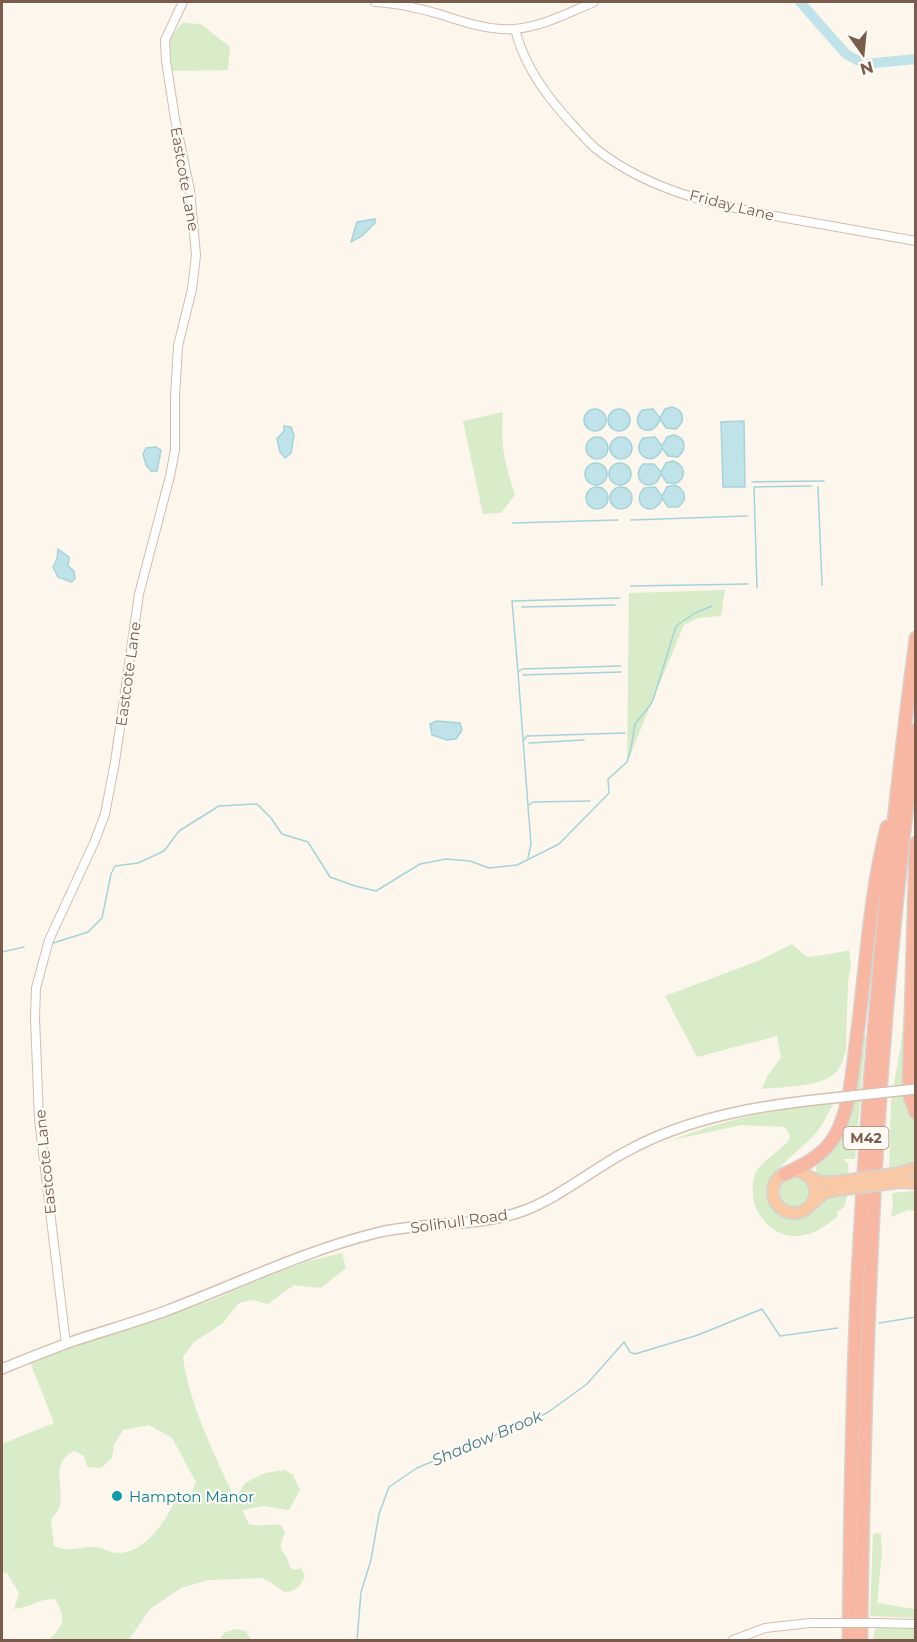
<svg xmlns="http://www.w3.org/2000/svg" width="917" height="1642" font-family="Montserrat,sans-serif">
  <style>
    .green { fill: #d8ecc9; fill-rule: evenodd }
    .water { fill: #bfe3e8; stroke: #a5d3da; stroke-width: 1.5 }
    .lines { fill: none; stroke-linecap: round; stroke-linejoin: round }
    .stream { stroke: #a5d3da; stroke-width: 1.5 }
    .river { stroke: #bfe3e8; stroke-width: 10 }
    .tertiary-casing { stroke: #d1beb0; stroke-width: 10 }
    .secondary-casing { stroke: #d6c0b0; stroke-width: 12 }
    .trunk-casing { stroke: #dad1cd; stroke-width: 14 }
    .motorway-casing { stroke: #dad1cd; stroke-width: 15 }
    .tertiary { stroke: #fff; stroke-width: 8 }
    .secondary { stroke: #fff; stroke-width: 9 }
    .trunk { stroke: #f9c8a4; stroke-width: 10 }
    .motorway { stroke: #f7b7a3; stroke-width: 12 }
    .tertiary-bridge-casing { stroke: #d1beb0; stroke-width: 10; stroke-linecap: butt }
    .secondary-bridge-casing { stroke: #d6c0b0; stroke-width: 12; stroke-linecap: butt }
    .trunk-bridge-casing { stroke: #dad1cd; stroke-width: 14; stroke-linecap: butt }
    .tertiary-bridge { stroke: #fff; stroke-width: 8 }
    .secondary-bridge { stroke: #fff; stroke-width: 9 }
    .trunk-bridge { stroke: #f9c8a4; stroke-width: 10 }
    .culture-dot { fill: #0f9aa8; stroke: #fffaf3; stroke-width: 2 }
    .labels { text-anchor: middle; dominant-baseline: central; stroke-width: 4.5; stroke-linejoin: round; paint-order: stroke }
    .shield { fill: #fffaf3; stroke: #a28b7f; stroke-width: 1.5 }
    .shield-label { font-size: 14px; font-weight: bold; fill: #7a5c4d }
    .street-label { font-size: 15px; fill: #7a5c4d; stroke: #fffaf3 }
    .culture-label { font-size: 15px; fill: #0d838f; stroke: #fffaf3; text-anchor: start }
    .water-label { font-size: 16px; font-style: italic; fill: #437c86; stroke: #fffaf3 }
  </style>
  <rect width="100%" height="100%" fill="#fdf6ec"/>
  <g class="green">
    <polygon points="182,23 201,24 230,47 228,70 171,71 169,40"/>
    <path d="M503 412C500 446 505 464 515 495L501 513 483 514 463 421Z"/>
    <polygon points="725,590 721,616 698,618 684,625 627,762 629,593"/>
    <path d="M792 944 807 957 831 954 849 950 851 966 848 982 846 1049C844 1057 841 1070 833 1075 817 1087 782 1087 762 1089L768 1075 781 1058 777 1036 697 1057 665 996 758 961Z"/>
    <polygon points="905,1001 905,1095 909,1110 915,1120 915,1162 905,1168 889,1170 891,1101 901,1044"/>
    <path d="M861 1036H866L855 1159H843L848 1164 849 1177 831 1178 816 1174V1166C857 1134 854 1083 861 1036Z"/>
    <path d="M834 1103C827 1114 824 1124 815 1134 799 1153 753 1179 772 1207 778 1216 786 1220 796 1219 811 1218 814 1205 826 1199 832 1195 841 1195 848 1194L844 1207 837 1212V1217C812 1239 780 1247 759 1214 753 1204 751 1190 754 1178 758 1160 781 1153 790 1138L788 1131 784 1127 742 1125 672 1140C723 1120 778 1108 834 1103Z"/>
    <circle cx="794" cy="1192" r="16"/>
    <polygon points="913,1191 915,1192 915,1211 908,1210 891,1217 893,1205 892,1193"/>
    <path d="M342 1253 346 1268 321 1288 294 1285 268 1304 252 1300 239 1303 222 1324 194 1342 183 1357C188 1401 216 1458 235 1499L245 1483 265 1473 285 1470 293 1475 300 1490 289 1510 263 1506 242 1510 249 1524C260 1527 270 1524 281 1525L285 1533C275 1555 286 1548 290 1567L294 1570 301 1568 305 1576C301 1586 295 1592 284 1592L270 1582 261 1578 208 1580 181 1588 150 1609 129 1640H49C64 1624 67 1620 55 1599 37 1598 31 1608 14 1609L19 1593 7 1573 2 1572V1444L54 1423 30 1362 213 1300 261 1278 305 1262ZM149 1425 172 1438 196 1482 190 1497 176 1499C165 1522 145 1553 118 1553 110 1553 103 1548 95 1547 79 1546 70 1553 54 1546L51 1520C53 1516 58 1512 59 1508 66 1488 48 1464 74 1451L84 1456 87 1467 101 1468 112 1458 114 1445 123 1430Z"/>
    <polygon points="878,1533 881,1534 882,1554 877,1603 915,1609 915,1618 870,1616 873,1534"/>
    <polygon points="881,1626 915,1627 915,1639 873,1640 875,1629"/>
    <polygon points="235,1629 246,1631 251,1640 219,1640 224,1633"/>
  </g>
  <g class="water">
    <polygon points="375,219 375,223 362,236 351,242 357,222"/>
    <path d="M672 407C684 410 686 421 676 429L666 428 660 419C653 441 627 427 642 410L653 409 660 418 665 409Z"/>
    <circle cx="595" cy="420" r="11"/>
    <circle cx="619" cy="420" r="11"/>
    <polygon points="744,421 745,487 723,487 721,422"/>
    <polygon points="284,426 291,427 294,435 291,453 285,458 280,452 277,439 284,431"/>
    <path d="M674 435C686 438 687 449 678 457L668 456 662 448C655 469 629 455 643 438L655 437 662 446 667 437Z"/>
    <circle cx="597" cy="448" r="11"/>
    <circle cx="621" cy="448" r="11"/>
    <polygon points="156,447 161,450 157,471 151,471 146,465 143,454 146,448"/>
    <path d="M673 461C685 465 687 476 677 483H667L661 474C654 496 628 481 643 464H654L661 472 666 463Z"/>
    <circle cx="620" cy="474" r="11"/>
    <circle cx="596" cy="474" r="11"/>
    <path d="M674 485C686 489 688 500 678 507H668L662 498C655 520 629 505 644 488L655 487 662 496 667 487Z"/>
    <circle cx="597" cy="498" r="11"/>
    <circle cx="621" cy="498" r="11"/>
    <polygon points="58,549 69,557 68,566 74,571 75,579 71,582 58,577 53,567 57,559"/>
    <polygon points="437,721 460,723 462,730 456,739 447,740 432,735 430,724"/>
  </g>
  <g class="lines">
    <g class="stream">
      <polyline points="752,482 824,481"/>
      <polyline points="818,487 822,585"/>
      <polyline points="631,520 747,516"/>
      <polyline points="513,523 618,520"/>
      <polyline points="631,586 748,584"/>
      <polyline points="757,588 754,487 811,486"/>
      <polyline points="522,607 615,605"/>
      <polyline points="518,672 512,601 619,598"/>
      <polyline points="523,675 621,672"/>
      <polyline points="523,741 527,736 625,733"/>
      <polyline points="529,743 584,740"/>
      <polyline points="529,805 533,802 590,801"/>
      <polyline points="528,858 531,844 528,806 518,672 522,669 620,666"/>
      <polyline points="53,943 88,932 102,918 111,874 115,866 138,863 164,851 179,831 219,806 257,804 271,818 282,834 308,842 330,877 355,886 376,891 420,864 446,859 470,861 489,868 517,865 559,844 609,793 608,779 627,762 630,753 635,724 651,704 654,697 676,626 695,613 712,606"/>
      <polyline points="2,952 24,947"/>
      <polyline points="879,1323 916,1317"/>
      <polyline points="357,1640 361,1592 371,1560 379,1514 389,1487 417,1468 547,1413 587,1384 624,1342 630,1352 635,1354 698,1335 762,1309 780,1336 838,1328"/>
    </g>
    <polyline class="river" points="800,2 846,54 864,64 916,59"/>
    <g class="tertiary-casing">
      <g id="tertiary">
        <path d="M375 2C396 3 418 8 439 14 464 22 489 31 515 29 544 26 568 13 594 2"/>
        <path d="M515 29C523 62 541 89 564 115 574 126 584 138 595 148 653 195 732 209 803 221 841 228 878 234 916 241"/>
        <polyline points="66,1344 39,1119 35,1018 36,988 49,940 94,843 105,814 115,762 139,594 170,476 175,450 175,397 178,346 192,289 196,255 190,190 175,119 166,61 165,40 183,2"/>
        <polyline points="877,1623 916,1624"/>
        <polyline points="733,1640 765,1628 810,1623"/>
      </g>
    </g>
    <g class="secondary-casing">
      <path id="secondary" d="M2 1369C23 1360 44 1352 65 1344 99 1332 134 1323 168 1310 237 1284 304 1251 376 1233 424 1221 476 1228 523 1211 559 1198 594 1168 629 1150 692 1116 763 1105 833 1098"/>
    </g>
    <g class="trunk-casing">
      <g id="trunk">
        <circle cx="794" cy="1192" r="21"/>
        <polyline points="900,1173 916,1168"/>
        <polyline points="808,1176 821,1182 835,1182"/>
        <polyline points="901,1182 916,1183"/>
        <polyline points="812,1204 824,1193 837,1190"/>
      </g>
    </g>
    <g class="motorway-casing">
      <g id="motorway">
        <polyline points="916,843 909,1083 910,1097 916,1113"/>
        <path d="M785 1174C804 1165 824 1155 835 1136 850 1109 852 1074 856 1044 866 971 869 898 887 827"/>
        <path d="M849 1640C850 1524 852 1408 857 1292 868 1073 887 855 916 638"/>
        <path d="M861 1640C863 1475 867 1310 877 1146 885 1007 899 868 916 730"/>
      </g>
    </g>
    <use href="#tertiary" class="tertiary"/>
    <use href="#secondary" class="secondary"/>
    <use href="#trunk" class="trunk"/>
    <use href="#motorway" class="motorway"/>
    <g class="tertiary-bridge-casing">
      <polyline id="tertiary-bridge" points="810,1623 877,1623"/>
    </g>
    <g class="secondary-bridge-casing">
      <polyline id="secondary-bridge" points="833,1098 916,1089"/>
    </g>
    <g class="trunk-bridge-casing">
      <g id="trunk-bridge">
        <polyline points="835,1182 900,1173"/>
        <polyline points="837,1190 901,1182"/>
      </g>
    </g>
    <use href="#tertiary-bridge" class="tertiary-bridge"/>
    <use href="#secondary-bridge" class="secondary-bridge"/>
    <use href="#trunk-bridge" class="trunk-bridge"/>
  </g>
  <circle class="culture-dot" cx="117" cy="1496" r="6"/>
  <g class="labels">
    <rect class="shield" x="843.5" y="1127" width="45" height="22" rx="4.5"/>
    <g class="shield-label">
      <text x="866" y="1138">M42</text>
    </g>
    <g class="street-label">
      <text transform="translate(185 179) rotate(80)">Eastcote Lane</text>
      <text transform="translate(732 205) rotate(14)">Friday Lane</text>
      <text transform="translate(128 674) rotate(-82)">Eastcote Lane</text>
      <text transform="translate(45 1162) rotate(-96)">Eastcote Lane</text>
      <text transform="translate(459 1221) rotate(-8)">Solihull Road</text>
    </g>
    <g class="culture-label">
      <text x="129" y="1496">Hampton Manor</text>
    </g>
    <g class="water-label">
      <text transform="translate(487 1438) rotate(-23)">Shadow Brook</text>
    </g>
  </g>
  <rect width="917" height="1642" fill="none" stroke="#7a5c4d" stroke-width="6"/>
  <g transform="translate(863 54) rotate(165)" stroke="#fffaf3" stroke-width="4.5" paint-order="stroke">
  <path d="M0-4.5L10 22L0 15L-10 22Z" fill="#7a5c4d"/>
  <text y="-9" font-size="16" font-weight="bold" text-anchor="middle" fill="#7a5c4d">N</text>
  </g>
</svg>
